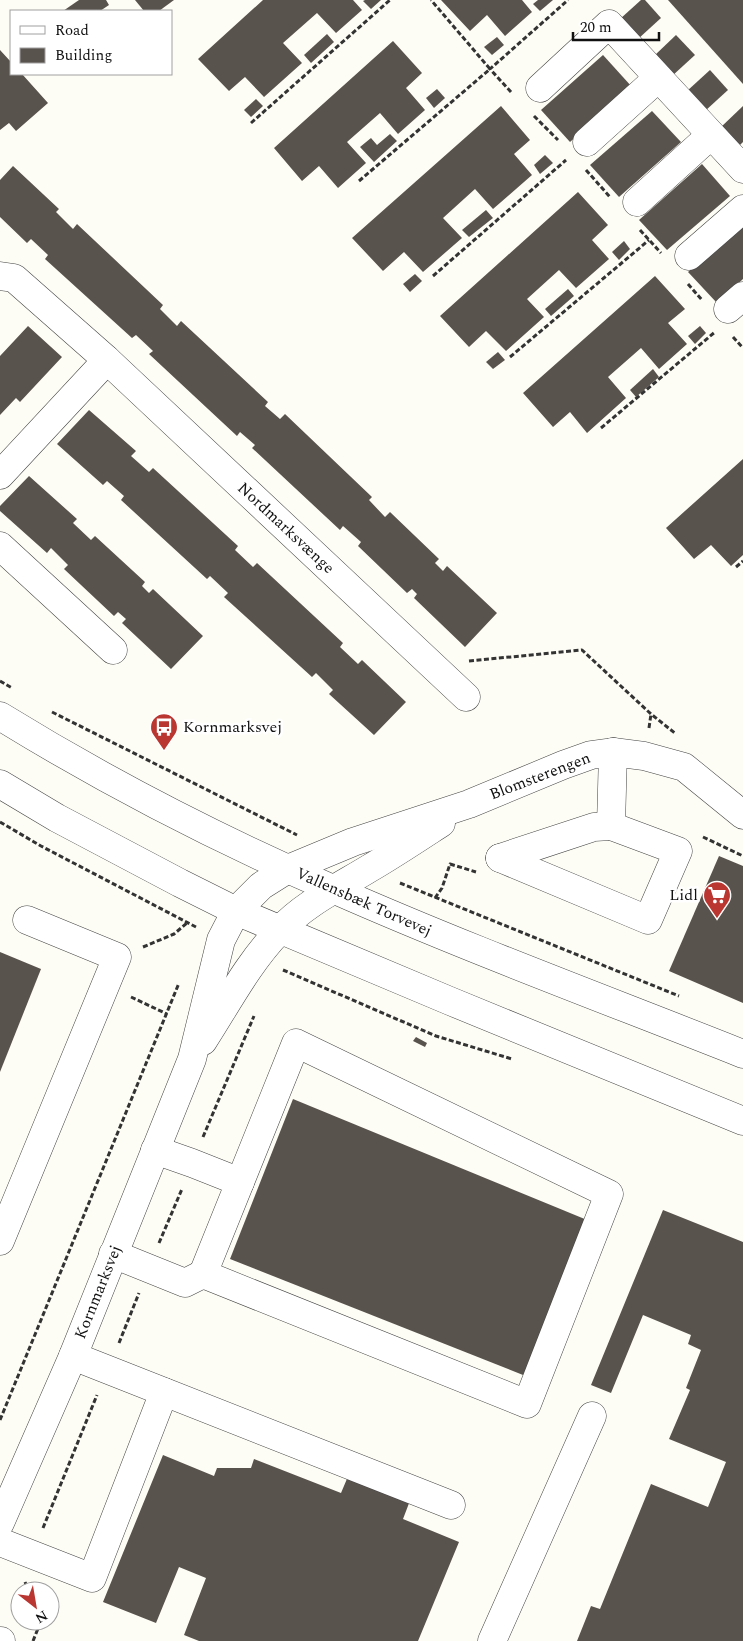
<svg xmlns="http://www.w3.org/2000/svg" width="743" height="1641" font-family="Spectral,serif">
  <style>
    .building { fill: #59534e }
    .lines { fill: none; stroke-linecap: round; stroke-linejoin: round }
    .minor-casing { stroke: #444; stroke-width: 29 }
    .path { stroke: #333; stroke-width: 3; stroke-dasharray: 5 2.5; stroke-linecap: butt }
    .minor { stroke: #fff; stroke-width: 28 }
    .labels { text-anchor: middle; dominant-baseline: central; stroke-width: 5; stroke-linejoin: round; paint-order: stroke }
    .street-label { font-size: 16px; fill: #111; stroke: #fff }
    .poi-label { font-size: 16px; fill: #111; stroke: #fff; text-anchor: start }
  </style>
  <rect width="100%" height="100%" fill="#fefdf5"/>
  <g class="building">
    <polygon points="79,0 106,0 109,5 100,11 63,11"/>
    <polygon points="135,0 174,0 159,11 144,11"/>
    <polygon points="263,0 353,0 362,10 336,33 317,13 283,43 302,63 264,97 245,77 229,91 198,59"/>
    <polygon points="365,0 381,0 371,9 363,1"/>
    <polygon points="441,0 522,0 532,12 505,36 487,15 470,31"/>
    <polygon points="538,0 553,0 540,11 533,4"/>
    <polygon points="641,0 645,0 661,18 638,39 620,19"/>
    <polygon points="668,0 743,0 743,84"/>
    <polygon points="327,34 334,42 311,63 304,55"/>
    <polygon points="676,35 695,55 672,76 654,56"/>
    <polygon points="497,37 504,45 492,55 484,47"/>
    <polygon points="393,41 422,73 406,88 425,110 398,134 380,113 347,142 366,163 338,188 319,166 302,181 274,148"/>
    <polygon points="0,50 11,62 11,74 22,74 48,103 16,131 9,123 0,130"/>
    <polygon points="603,55 632,87 570,142 541,110"/>
    <polygon points="710,70 728,90 705,111 687,91"/>
    <polygon points="437,89 445,98 434,108 426,98"/>
    <polygon points="256,99 263,106 251,117 244,110"/>
    <polygon points="501,106 530,140 514,154 532,175 493,209 475,189 443,218 462,238 423,272 404,252 383,271 352,238"/>
    <polygon points="743,106 743,142 737,148 720,128"/>
    <polygon points="652,111 681,142 619,197 590,165"/>
    <polygon points="390,134 397,141 374,162 360,147 371,138 377,145"/>
    <polygon points="545,155 553,163 540,174 534,165"/>
    <polygon points="702,164 730,196 667,250 639,220"/>
    <polygon points="13,166 59,209 56,212 73,229 77,224 163,305 160,309 177,326 181,321 268,402 265,406 280,419 285,414 372,497 369,500 385,517 390,512 439,559 435,563 443,571 447,566 497,613 465,647 414,598 417,594 412,589 407,593 358,546 361,542 343,526 340,530 252,448 255,445 240,432 237,436 149,354 153,351 136,335 132,338 45,259 48,255 31,239 27,243 0,217 0,180"/>
    <polygon points="578,192 608,225 592,240 609,259 576,288 559,270 527,299 544,317 506,351 486,331 469,347 440,316"/>
    <polygon points="486,210 493,218 469,237 462,230"/>
    <polygon points="743,223 743,279 717,303 688,272"/>
    <polygon points="624,241 630,249 619,260 612,252"/>
    <polygon points="415,274 422,281 410,292 403,284"/>
    <polygon points="655,276 685,309 668,323 687,344 659,369 641,348 608,377 626,398 587,433 570,412 553,427 523,393"/>
    <polygon points="568,289 574,296 551,316 545,309"/>
    <polygon points="28,326 62,357 20,402 16,398 0,415 0,356"/>
    <polygon points="700,326 706,333 695,344 688,336"/>
    <polygon points="498,352 505,360 493,369 486,362"/>
    <polygon points="653,369 659,377 636,397 630,390"/>
    <polygon points="89,410 136,451 131,456 149,472 153,468 238,546 235,550 253,567 257,563 343,643 340,647 358,664 362,660 406,702 374,735 329,694 333,690 316,673 312,677 224,597 228,593 210,576 207,579 121,500 124,496 107,481 103,485 57,444"/>
    <polygon points="743,459 743,555 731,566 711,545 694,559 666,528"/>
    <polygon points="29,476 77,519 73,523 91,540 95,536 145,582 142,586 149,593 153,589 203,636 171,669 122,623 126,619 118,612 114,616 64,569 68,565 51,548 47,553 0,511 0,506"/>
    <polygon points="719,856 743,866 743,1003 669,971"/>
    <polygon points="0,952 41,969 0,1072"/>
    <polygon points="416,1037 427,1043 425,1047 413,1041"/>
    <polygon points="293,1099 592,1222 528,1377 230,1259"/>
    <polygon points="663,1210 743,1242 743,1641 577,1641 591,1606 600,1609 651,1484 708,1507 726,1462 669,1439 690,1390 686,1388 701,1350 688,1344 691,1335 643,1315 611,1393 591,1385"/>
    <polygon points="163,1455 214,1476 217,1468 251,1468 254,1459 341,1493 349,1474 411,1498 403,1519 459,1542 418,1641 199,1641 184,1635 206,1578 179,1567 156,1623 103,1602"/>
  </g>
  <g class="lines">
    <g class="minor-casing">
      <g id="minor">
        <polyline points="540,88 609,24 743,169"/>
        <polyline points="587,142 658,78"/>
        <polyline points="637,202 711,135"/>
        <polyline points="689,256 743,209"/>
        <polyline points="0,276 14,278 107,360 466,697"/>
        <polyline points="728,309 743,296"/>
        <polyline points="0,475 107,360"/>
        <polyline points="0,546 113,650"/>
        <path d="M0 716C107 782 220 840 335 890 469 949 607 1000 743 1054"/>
        <polyline points="0,784 57,818 180,883 236,911 450,1001 743,1121"/>
        <polyline points="500,858 648,920 678,851 611,826 613,752"/>
        <polyline points="500,858 594,827 611,826"/>
        <path d="M203 1041C227 1004 248 963 279 931 304 904 339 887 370 868 394 854 418 838 441 823"/>
        <polygon points="296,1043 609,1194 527,1404 203,1274"/>
        <polyline points="155,1150 192,1163 240,1182"/>
        <polyline points="0,1241 117,957 27,920"/>
        <polyline points="113,1254 185,1283 203,1274"/>
        <polyline points="73,1356 451,1505"/>
        <polyline points="0,1523 73,1356 192,1059 221,940 236,911 261,886 288,869 353,842 469,804 563,765 591,755 613,752 644,756 684,767 743,815"/>
        <polyline points="0,1542 92,1578 164,1392"/>
        <polyline points="0,1641 1,1641"/>
        <polyline points="492,1641 592,1416"/>
      </g>
    </g>
    <g class="path">
      <polyline points="511,92 490,69 568,0"/>
      <polyline points="534,116 558,140"/>
      <polyline points="251,123 390,0"/>
      <polyline points="586,170 610,197"/>
      <polyline points="359,181 490,69 431,0"/>
      <polyline points="640,230 661,253"/>
      <polyline points="433,276 566,160"/>
      <polyline points="688,284 702,300"/>
      <polyline points="733,337 743,348"/>
      <polyline points="510,357 649,240"/>
      <polyline points="601,428 715,332"/>
      <polyline points="736,567 743,561"/>
      <polyline points="469,661 582,650 651,714 676,734"/>
      <polyline points="0,681 12,688"/>
      <polyline points="52,712 297,835"/>
      <polyline points="649,728 651,714"/>
      <polyline points="0,822 41,846 196,927"/>
      <polyline points="703,837 743,856"/>
      <polyline points="400,883 679,996"/>
      <polyline points="435,898 442,888 450,864 476,872"/>
      <polyline points="143,947 174,934 187,923"/>
      <polyline points="283,970 436,1036 512,1059"/>
      <polyline points="131,997 167,1014"/>
      <polyline points="203,1137 254,1016"/>
      <polyline points="159,1243 182,1189"/>
      <polyline points="119,1343 139,1293"/>
      <polyline points="0,1420 179,983"/>
      <polyline points="43,1528 97,1395"/>
      <polyline points="25,1582 29,1591"/>
      <polyline points="33,1641 41,1621"/>
    </g>
    <use href="#minor" class="minor"/>
  </g>
  <defs>
    <g id="bus-pin" transform="scale(1.4375)"><path d="M0 17L-7.5 6A9.5 9.5 0 1 1 7.5 6Z" fill="#b93631" stroke="#fff"/><path d="M-5-6H5V4H4V6H2V4H-2V6H-4V4H-5ZM-3.5-4V0h7V-4ZM-3.5 1.2v1.5H-2V1.2ZM2 1.2v1.5H3.5V1.2Z" fill="#fff"/></g>
    <g id="supermarket-pin" transform="scale(1.4375)"><path d="M0 17L-7.5 6A9.5 9.5 0 1 1 7.5 6Z" fill="#b93631" stroke="#fff"/><path d="M-6-5.5h2.5l.6 2H6L4.5 2H-2.5L-4.4-4H-6ZM-1.5 3.2a1.3 1.3 0 1 0 .1 0ZM3 3.2a1.3 1.3 0 1 0 .1 0Z" fill="#fff"/></g>
  </defs>
  <g fill-rule="evenodd">
    <use href="#bus-pin" x="164" y="727"/>
    <use href="#supermarket-pin" x="717" y="895"/>
  </g>
  <g class="labels">
    <g class="street-label">
      <text transform="translate(286 528) rotate(43)">Nordmarksvænge</text>
      <text transform="translate(540 776) rotate(-21)">Blomsterengen</text>
      <text transform="translate(364 902) rotate(24)">Vallensbæk Torvevej</text>
      <text transform="translate(98 1292) rotate(-68)">Kornmarksvej</text>
    </g>
    <g class="poi-label">
      <text x="183" y="727">Kornmarksvej</text>
      <text x="698" y="895" text-anchor="end">Lidl</text>
    </g>
  </g>
  <rect x="10" y="10" width="162" height="65" fill="#ffffff" stroke="#a0a0a0"/>
  <rect x="20" y="26" width="25" height="8" fill="#ffffff" stroke="#a0a0a0"/>
  <text x="55" y="35" font-size="15" fill="#111111">Road</text>
  <rect x="20" y="48" width="25" height="15" fill="#59534e" stroke="#a0a0a0"/>
  <text x="55" y="60" font-size="15" fill="#111111">Building</text>
  <g transform="translate(35 1606) rotate(149)"><circle r="24" fill="#ffffff" stroke="#a0a0a0"/>
  <path d="M0-4L9 19L0 12L-9 19Z" fill="#b93631"/>
  <text y="-8" font-size="14" font-weight="bold" text-anchor="middle" fill="#111111">N</text>
  </g>
  <path d="M573 32v8h86v-8" fill="none" stroke="#111111" stroke-width="2.5"/>
  <text x="580" y="32" font-size="15" fill="#111111" stroke="#ffffff" stroke-width="4" paint-order="stroke">20 m</text>
</svg>
